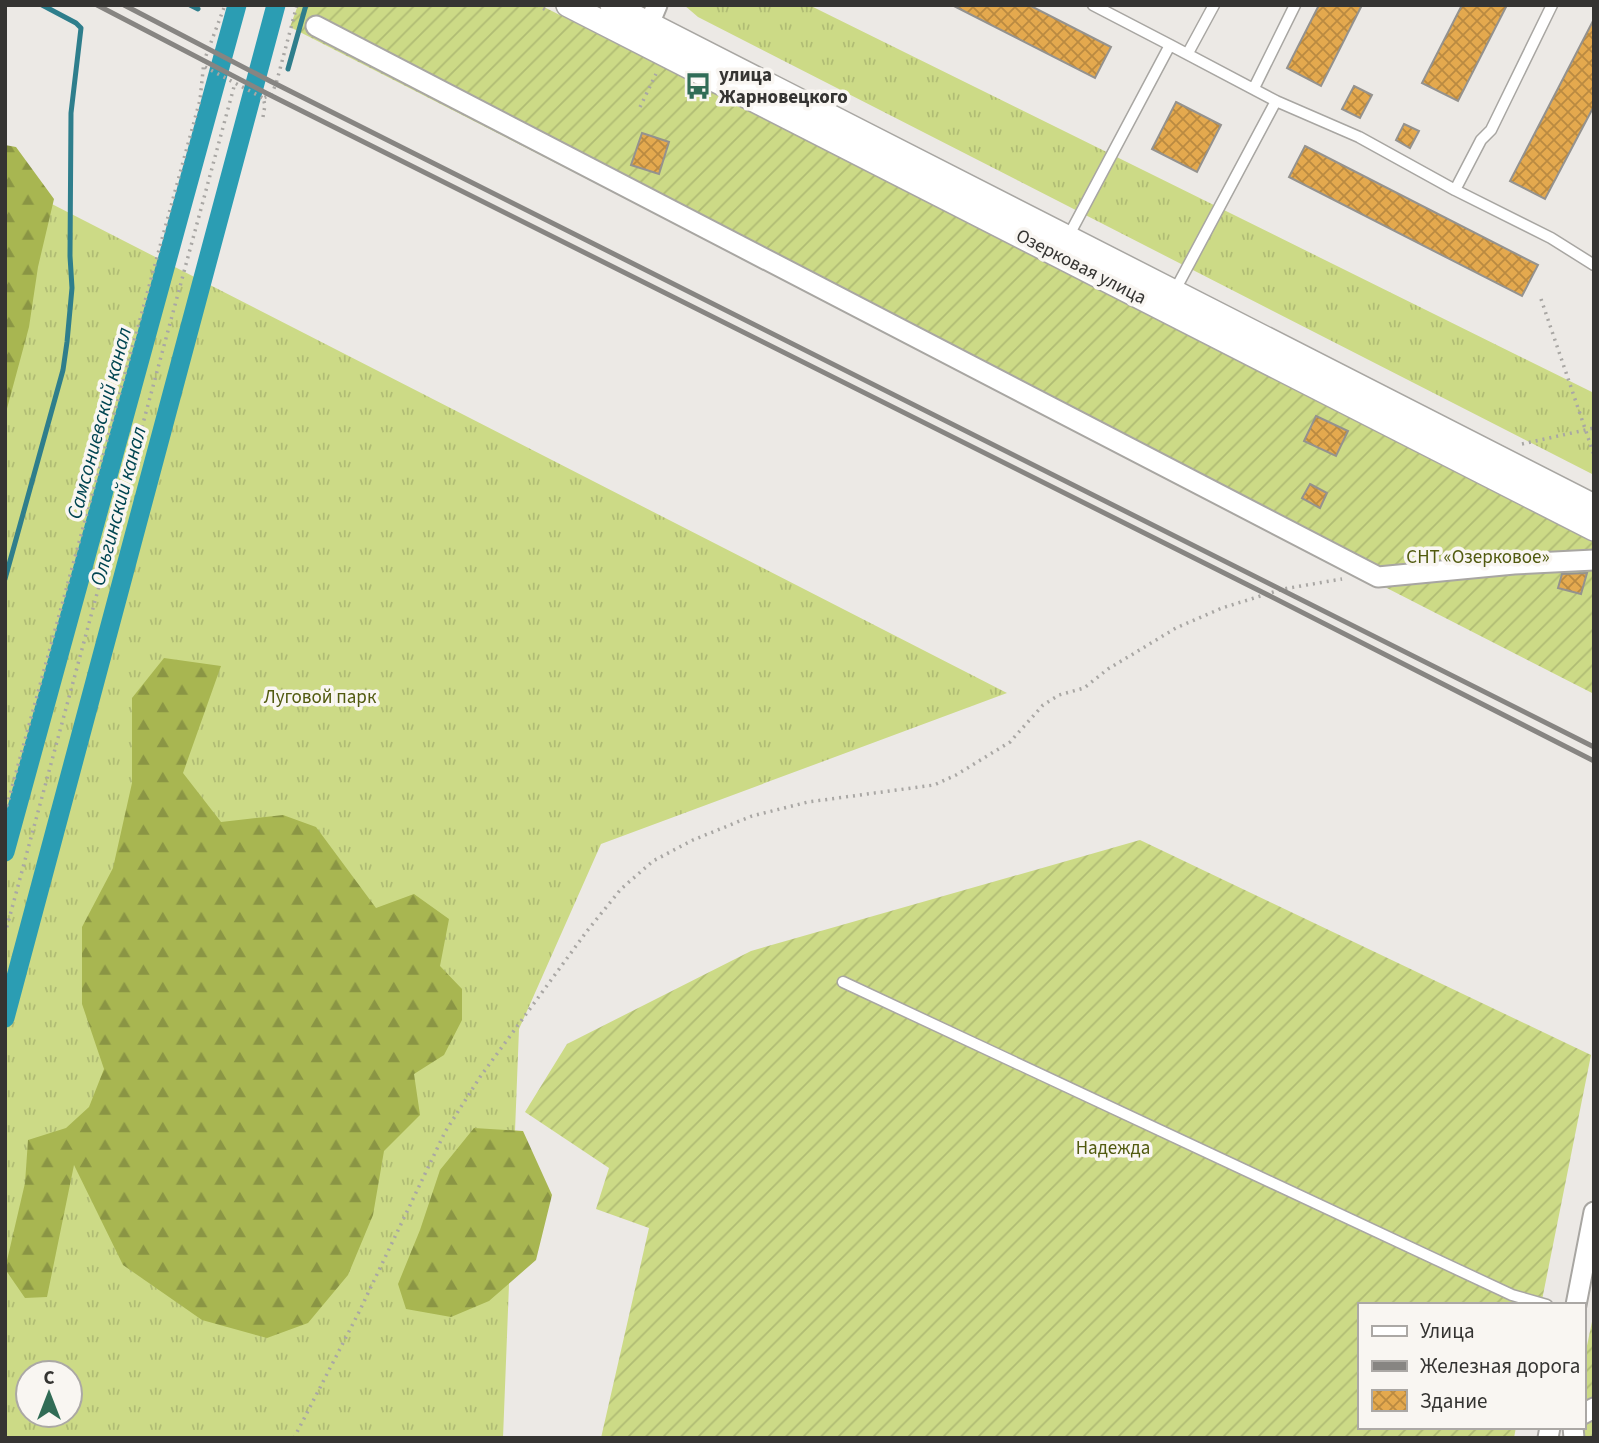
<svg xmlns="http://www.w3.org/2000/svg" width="1599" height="1443" font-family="'Source Sans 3',sans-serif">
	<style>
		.grass { fill: url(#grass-tufts); fill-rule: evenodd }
		.forest { fill: url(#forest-firs) }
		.garden { fill: url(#garden-furrows) }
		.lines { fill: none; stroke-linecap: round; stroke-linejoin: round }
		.stream { stroke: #2e7e8c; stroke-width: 5 }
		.canal { stroke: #2b9db3; stroke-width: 19 }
		.building { fill: url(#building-cross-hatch); stroke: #94928e; stroke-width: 2 }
		.service-casing { stroke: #a8a6a2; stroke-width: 13 }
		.minor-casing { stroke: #a8a6a2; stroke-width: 23 }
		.tertiary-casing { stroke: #a8a6a2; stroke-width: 26 }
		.path { stroke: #a9a7a4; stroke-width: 3.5; stroke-dasharray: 2 5; stroke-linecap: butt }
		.service { stroke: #fff; stroke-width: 10 }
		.minor { stroke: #fff; stroke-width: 19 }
		.tertiary { stroke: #fff; stroke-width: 23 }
		.rail { stroke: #878582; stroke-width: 5 }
		.labels { text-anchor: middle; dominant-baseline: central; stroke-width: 7; stroke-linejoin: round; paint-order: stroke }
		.poi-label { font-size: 19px; font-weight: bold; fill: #353432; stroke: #f9f6f2; text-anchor: start }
		.street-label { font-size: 19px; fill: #353432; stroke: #f9f6f2 }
		.park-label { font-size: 19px; fill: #515a0f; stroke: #f9f6f2 }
		.water-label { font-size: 21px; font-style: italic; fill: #004551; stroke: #f9f6f2 }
	</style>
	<defs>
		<pattern id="grass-tufts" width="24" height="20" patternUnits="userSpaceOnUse" patternTransform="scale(1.75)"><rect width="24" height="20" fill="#ccda86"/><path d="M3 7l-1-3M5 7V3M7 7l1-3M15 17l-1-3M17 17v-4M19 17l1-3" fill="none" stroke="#b0bc74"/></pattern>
		<pattern id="forest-firs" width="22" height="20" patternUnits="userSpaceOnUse" patternTransform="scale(1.75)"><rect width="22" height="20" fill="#a8b651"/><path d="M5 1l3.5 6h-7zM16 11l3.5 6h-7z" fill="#8a9544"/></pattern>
		<pattern id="garden-furrows" width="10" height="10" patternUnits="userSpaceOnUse" patternTransform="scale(1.75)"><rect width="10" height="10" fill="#ccda86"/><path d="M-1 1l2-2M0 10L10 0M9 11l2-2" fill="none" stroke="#b0bc74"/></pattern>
		<pattern id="building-cross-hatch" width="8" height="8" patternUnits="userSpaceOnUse" patternTransform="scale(1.75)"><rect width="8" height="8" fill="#e4a94e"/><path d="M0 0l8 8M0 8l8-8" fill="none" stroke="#ba8a41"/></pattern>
	</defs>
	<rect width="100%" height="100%" fill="#ece9e5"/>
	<!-- grass -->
	<path class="grass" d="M 684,5 L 809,5 L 1594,393 L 1594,475 L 698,17 Z
		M 5,180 L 1007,693 L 601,844 L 519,1029 L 503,1438 L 5,1438 ZM 28,1373 L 70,1373 L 70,1415 L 28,1415 Z"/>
	<!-- forest -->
	<path class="forest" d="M 5,145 L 16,147 L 54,199 L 38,267 L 29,327 L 5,416 Z
		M 164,658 L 221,666 L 183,773 L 221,822 L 283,815 L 316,827 L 376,908 L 414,894 L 449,919 L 440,966 L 462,989 L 462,1020 L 444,1055 L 414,1074 L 420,1115 L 384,1151 L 373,1215 L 348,1275 L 308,1323 L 267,1338 L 202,1320 L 123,1265 L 74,1165 L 47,1297 L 25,1298 L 5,1269 L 25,1183 L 28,1140 L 66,1128 L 89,1107 L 104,1069 L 82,1004 L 82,927 L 113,868 L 132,783 L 132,698 Z
		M 474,1128 L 523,1131 L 552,1195 L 536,1260 L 489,1301 L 451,1317 L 406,1309 L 398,1284 L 420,1230 L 440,1170 Z"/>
	<!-- garden -->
	<path class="garden" d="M 298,5 L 540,5 L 1594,538 L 1594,694 L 290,27 Z
		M 1140,840 L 1591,1055 L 1541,1305 L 1359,1305 L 1359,1427 L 1516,1427 L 1514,1438 L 601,1438 L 649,1228 L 596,1209 L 609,1168 L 525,1112 L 567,1044 L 751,951 Z
		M 1594,1312 L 1594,1438 L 1569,1438 L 1571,1427 L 1583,1427 L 1583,1365 Z"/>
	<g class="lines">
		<!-- stream -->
		<path class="stream" d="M 190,5 L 198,9
			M 288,69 L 306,5
			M 5,579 L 63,370 L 67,342 L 72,288 L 70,256 L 71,113 L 81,28 L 76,23 L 42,5"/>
		<!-- canal -->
		<path class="canal" d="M 5,852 L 237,5
			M 5,1018 L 276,5"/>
	</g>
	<!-- building -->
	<path class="building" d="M 952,5 L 1029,5 L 1111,47 L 1095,78 Z
		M 1319,5 L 1362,5 L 1321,86 L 1287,68 Z
		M 1462,5 L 1507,5 L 1458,101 L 1422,83 Z
		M 1594,19 L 1594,106 L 1545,199 L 1510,181 Z
		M 1354,86 L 1372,95 L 1360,118 L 1342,109 Z
		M 1176,102 L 1221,125 L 1197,172 L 1152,149 Z
		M 1404,124 L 1419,131 L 1410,148 L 1396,140 Z
		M 642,133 L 669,142 L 659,174 L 631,165 Z
		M 1305,146 L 1538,265 L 1522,296 L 1289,177 Z
		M 1316,416 L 1348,431 L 1336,456 L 1304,441 Z
		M 1310,484 L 1327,493 L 1320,508 L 1302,498 Z
		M 1587,573 L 1581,594 L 1558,588 L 1562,574 Z"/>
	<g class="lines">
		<defs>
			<path id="service" d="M 1093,5 L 1170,45
				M 1188,53 L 1214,5
				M 1254,88 L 1295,5
				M 1276,101 L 1359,137 L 1455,190 L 1481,140 L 1491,130 L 1552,5
				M 1455,190 L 1551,238 L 1594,265
				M 1068,237 L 1170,45 L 1276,101 L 1173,294
				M 843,982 L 1512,1295 L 1547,1305"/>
			<path id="minor" d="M 316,26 L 1378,577 L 1514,564 L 1594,560
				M 644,36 L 657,5
				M 1576,1305 L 1594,1212
				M 1583,1414 L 1594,1408
				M 1573,1427 L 1574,1438
				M 1548,1438 L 1550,1427"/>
			<path id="tertiary" d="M 568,5 L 1594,529
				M 612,5 L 1594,506"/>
		</defs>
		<!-- service casing -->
		<use href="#service" class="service-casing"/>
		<!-- minor casing -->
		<use href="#minor" class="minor-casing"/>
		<!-- tertiary casing -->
		<use href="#tertiary" class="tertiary-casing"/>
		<!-- path -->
		<path class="path" d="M 537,5 L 548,11
			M 205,67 L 263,98
			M 640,107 L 656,74
			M 263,117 L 265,105 L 263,98 L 271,95 L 276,84 L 297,5
			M 1541,299 L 1594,455
			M 1522,444 L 1594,428
			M 5,813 L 200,100 L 204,61 L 225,5
			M 5,934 L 235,83
			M 294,1438 L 359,1312 L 445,1132 L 480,1077 L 587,931 L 621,889 L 653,861 L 693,840 L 752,816 L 808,802 L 934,785 L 956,775 L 1010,742 L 1043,705 L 1059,695 L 1084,688 L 1108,669 L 1176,628 L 1222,608 L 1283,589 L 1342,579"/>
		<!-- service -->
		<use href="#service" class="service"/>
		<!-- minor -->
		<use href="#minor" class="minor"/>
		<!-- tertiary -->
		<use href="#tertiary" class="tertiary"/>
		<!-- rail -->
		<path class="rail" d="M 97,5 L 266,93 L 1268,595 L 1594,761
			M 124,5 L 270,81 L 1594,747"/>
	</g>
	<!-- icons -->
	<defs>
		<symbol id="bus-bare" viewBox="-9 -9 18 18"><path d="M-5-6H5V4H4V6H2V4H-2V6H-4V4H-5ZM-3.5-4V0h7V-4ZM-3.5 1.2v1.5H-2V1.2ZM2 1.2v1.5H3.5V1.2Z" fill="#316c56" stroke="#f9f6f2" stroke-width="2.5" paint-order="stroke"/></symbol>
	</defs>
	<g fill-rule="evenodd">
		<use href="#bus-bare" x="679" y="67" width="38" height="38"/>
	</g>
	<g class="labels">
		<!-- poi labels -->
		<g class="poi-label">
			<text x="719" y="75">улица<tspan x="719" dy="22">Жарновецкого</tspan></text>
		</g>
		<!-- street labels -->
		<g class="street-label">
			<text transform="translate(1081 267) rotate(27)">Озерковая улица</text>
		</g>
		<!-- park labels -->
		<g class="park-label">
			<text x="1478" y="557">СНТ «Озерковое»</text>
			<text x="320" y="697">Луговой парк</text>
			<text x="1113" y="1148">Надежда</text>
		</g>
		<!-- water labels -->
		<g class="water-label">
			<text transform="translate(99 423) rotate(-75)">Самсониевский канал</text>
			<text transform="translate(118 506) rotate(-75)">Ольгинский канал</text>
		</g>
	</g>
	<!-- border -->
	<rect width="1599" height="1443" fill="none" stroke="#353432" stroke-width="14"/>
	<!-- legend -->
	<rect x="1358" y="1303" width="228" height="126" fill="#f9f6f2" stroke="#aba8a5" stroke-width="2"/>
	<rect x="1372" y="1326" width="35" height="10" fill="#ffffff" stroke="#aba8a5" stroke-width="2"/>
	<text x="1420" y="1338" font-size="21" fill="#353432">Улица</text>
	<rect x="1372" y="1361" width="35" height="10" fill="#878582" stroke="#aba8a5" stroke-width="2"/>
	<text x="1420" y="1373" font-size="21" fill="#353432">Железная дорога</text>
	<rect x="1372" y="1390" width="35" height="21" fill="url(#building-cross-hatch)" stroke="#aba8a5" stroke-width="2"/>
	<text x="1420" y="1408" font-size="21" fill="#353432">Здание</text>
	<!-- north arrow -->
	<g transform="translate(49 1394)"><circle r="33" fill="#f9f6f2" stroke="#aba8a5" stroke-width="2"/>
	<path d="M0-5L12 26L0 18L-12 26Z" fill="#316c56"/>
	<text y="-10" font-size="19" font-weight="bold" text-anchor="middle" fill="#353432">С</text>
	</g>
</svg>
